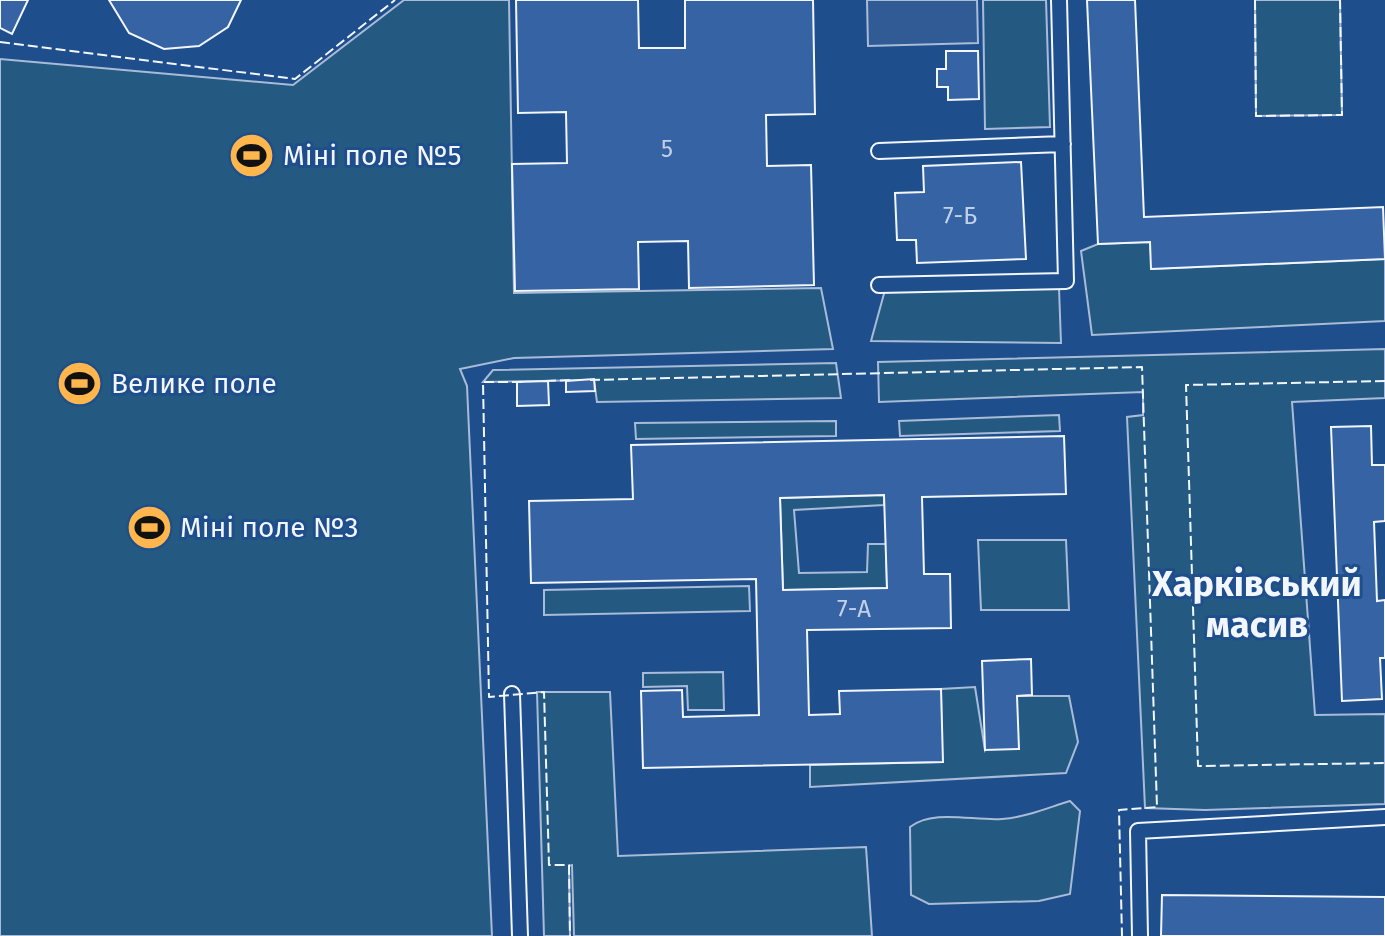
<svg xmlns="http://www.w3.org/2000/svg" width="1385" height="936" font-family="'Fira Sans',sans-serif">
	<style>
		.green { fill: #245a82; stroke: #a8bbd7; stroke-width: 2 }
		.parking { fill: #305b95; stroke: #a8bbd7; stroke-width: 2 }
		.building { fill: #3563a3; stroke: #f2f6ff; stroke-width: 2; fill-rule: evenodd }
		.lines { fill: none; stroke-linecap: round; stroke-linejoin: round }
		.lane-casing { stroke: #f2f6ff; stroke-width: 18 }
		.lane { stroke: #1f4e8c; stroke-width: 14 }
		.fence { stroke: #f2f6ff; stroke-width: 2; stroke-dasharray: 10 4; stroke-linecap: butt }
		.labels { text-anchor: middle; dominant-baseline: central; stroke-width: 6; stroke-linejoin: round; paint-order: stroke }
		.number-label { font-size: 24px; fill: #c3d1e8 }
		.poi-label { font-size: 28px; fill: #f2f6ff; stroke: #1f4e8c; text-anchor: start }
		.district-label { font-size: 36px; font-weight: bold; fill: #f2f6ff; stroke: #1f4e8c }
	</style>
	<rect width="100%" height="100%" fill="#1f4e8c"/>
	<!-- green -->
	<path class="green" d="M 404,0 L 509,0 L 514,293 L 821,288 L 833,349 L 514,358 L 460,369 L 467,386 L 492,936 L 0,936 L 0,59 L 293,85 Z
		M 983,0 L 1046,0 L 1050,127 L 985,129 Z
		M 1255,0 L 1340,0 L 1342,115 L 1256,116 Z
		M 1150,242 L 1152,269 L 1385,259 L 1385,321 L 1092,335 L 1081,251 L 1098,244 Z
		M 1059,288 L 1061,343 L 871,341 L 885,290 Z
		M 1385,349 L 1385,398 L 1292,402 L 1315,715 L 1385,714 L 1385,804 L 1205,810 L 1145,808 L 1127,417 L 1143,415 L 1143,392 L 879,402 L 878,362 Z
		M 836,363 L 841,398 L 597,402 L 594,380 L 483,382 L 493,370 Z
		M 1059,415 L 1060,431 L 900,436 L 899,421 Z
		M 836,421 L 836,436 L 636,439 L 635,423 Z
		M 884,495 L 884,505 L 794,510 L 799,573 L 867,572 L 868,544 L 886,544 L 887,588 L 783,590 L 780,498 Z
		M 978,540 L 1066,540 L 1069,610 L 981,610 Z
		M 749,586 L 750,611 L 544,615 L 544,590 Z
		M 723,672 L 724,710 L 688,710 L 687,686 L 643,687 L 643,673 Z
		M 975,687 L 985,750 L 1017,696 L 1069,696 L 1078,742 L 1066,773 L 810,787 L 810,765 L 942,762 L 941,689 Z
		M 537,692 L 610,692 L 618,856 L 866,847 L 872,936 L 574,936 L 572,865 L 569,866 L 570,936 L 544,936 Z
		M 1070,801 L 1080,811 L 1070,894 L 1039,901 L 929,904 L 911,895 L 910,827 C 933,809 973,821 1002,819 C 1027,817 1047,808 1070,801 Z"/>
	<!-- parking -->
	<path class="parking" d="M 867,0 L 977,0 L 978,43 L 868,46 Z"/>
	<!-- building -->
	<path class="building" d="M 0,0 L 28,0 L 12,34 L 0,28 Z
		M 109,0 L 241,0 L 228,27 L 199,46 L 164,49 L 129,33 Z
		M 516,0 L 638,0 L 639,48 L 685,48 L 685,0 L 813,0 L 815,114 L 766,115 L 767,166 L 811,165 L 814,285 L 689,288 L 688,241 L 638,242 L 639,289 L 515,291 L 512,164 L 567,163 L 566,112 L 518,113 Z
		M 1087,0 L 1135,0 L 1144,217 L 1383,207 L 1385,259 L 1151,269 L 1150,242 L 1098,244 Z
		M 946,51 L 978,51 L 979,99 L 948,100 L 948,87 L 937,87 L 937,69 L 946,69 Z
		M 1021,162 L 1026,259 L 917,263 L 916,240 L 897,240 L 895,193 L 924,192 L 923,166 Z
		M 594,379 L 595,391 L 566,392 L 566,381 Z
		M 548,381 L 549,405 L 517,406 L 517,382 Z
		M 1371,426 L 1372,465 L 1385,465 L 1385,521 L 1374,522 L 1377,601 L 1385,600 L 1385,658 L 1380,658 L 1382,699 L 1342,701 L 1331,427 Z
		M 1064,436 L 1066,494 L 922,497 L 924,574 L 950,574 L 951,628 L 807,630 L 809,715 L 840,714 L 839,691 L 941,689 L 943,762 L 643,768 L 641,691 L 682,690 L 683,717 L 759,715 L 756,579 L 531,583 L 529,501 L 633,499 L 631,445 ZM 884,495 L 887,588 L 783,590 L 780,498 Z
		M 1031,659 L 1032,695 L 1017,696 L 1019,749 L 985,750 L 982,661 Z
		M 1162,895 L 1385,897 L 1385,936 L 1161,936 Z"/>
	<g class="lines">
		<defs>
			<path id="lane" d="M 879,151 L 1063,144
				M 879,285 L 1066,281 L 1059,0
				M 512,694 L 520,936
				M 1140,936 L 1138,831 L 1385,817"/>
		</defs>
		<!-- lane casing -->
		<use href="#lane" class="lane-casing"/>
		<!-- lane -->
		<use href="#lane" class="lane"/>
		<!-- fence -->
		<path class="fence" d="M 1255,0 L 1256,116 L 1342,115 L 1340,0
			M 0,42 L 295,79 L 395,0
			M 590,380 L 1142,367 L 1157,807 L 1119,810 L 1122,936
			M 546,381 L 570,380
			M 1385,381 L 1186,385 L 1198,766 L 1385,763
			M 522,382 L 483,382 L 489,697 L 544,692 L 549,865 L 569,865 L 570,936"/>
	</g>
	<!-- icons -->
	<defs>
		<symbol id="stadium-disc" viewBox="-11 -11 22 22"><circle r="9.5" fill="#ffb74d" stroke="#1f4e8c"/><path d="M0-5a6.5 5 0 1 0 0 10a6.5 5 0 1 0 0-10ZM-3.5-1.8h7v3.6h-7Z" fill="#111"/></symbol>
	</defs>
	<g fill-rule="evenodd">
		<use href="#stadium-disc" x="226" y="130" width="51" height="51"/>
		<use href="#stadium-disc" x="54" y="358" width="51" height="51"/>
		<use href="#stadium-disc" x="124" y="502" width="51" height="51"/>
	</g>
	<g class="labels">
		<!-- number labels -->
		<g class="number-label">
			<text x="667" y="149">5</text>
			<text x="960" y="216">7-Б</text>
			<text x="854" y="609">7-А</text>
		</g>
		<!-- poi labels -->
		<g class="poi-label">
			<text x="283" y="155">Міні поле №5</text>
			<text x="111" y="383">Велике поле</text>
			<text x="180" y="527">Міні поле №3</text>
		</g>
		<!-- district labels -->
		<g class="district-label">
			<text x="1257" y="584">Харківський<tspan x="1257" dy="41">масив</tspan></text>
		</g>
	</g>
</svg>
